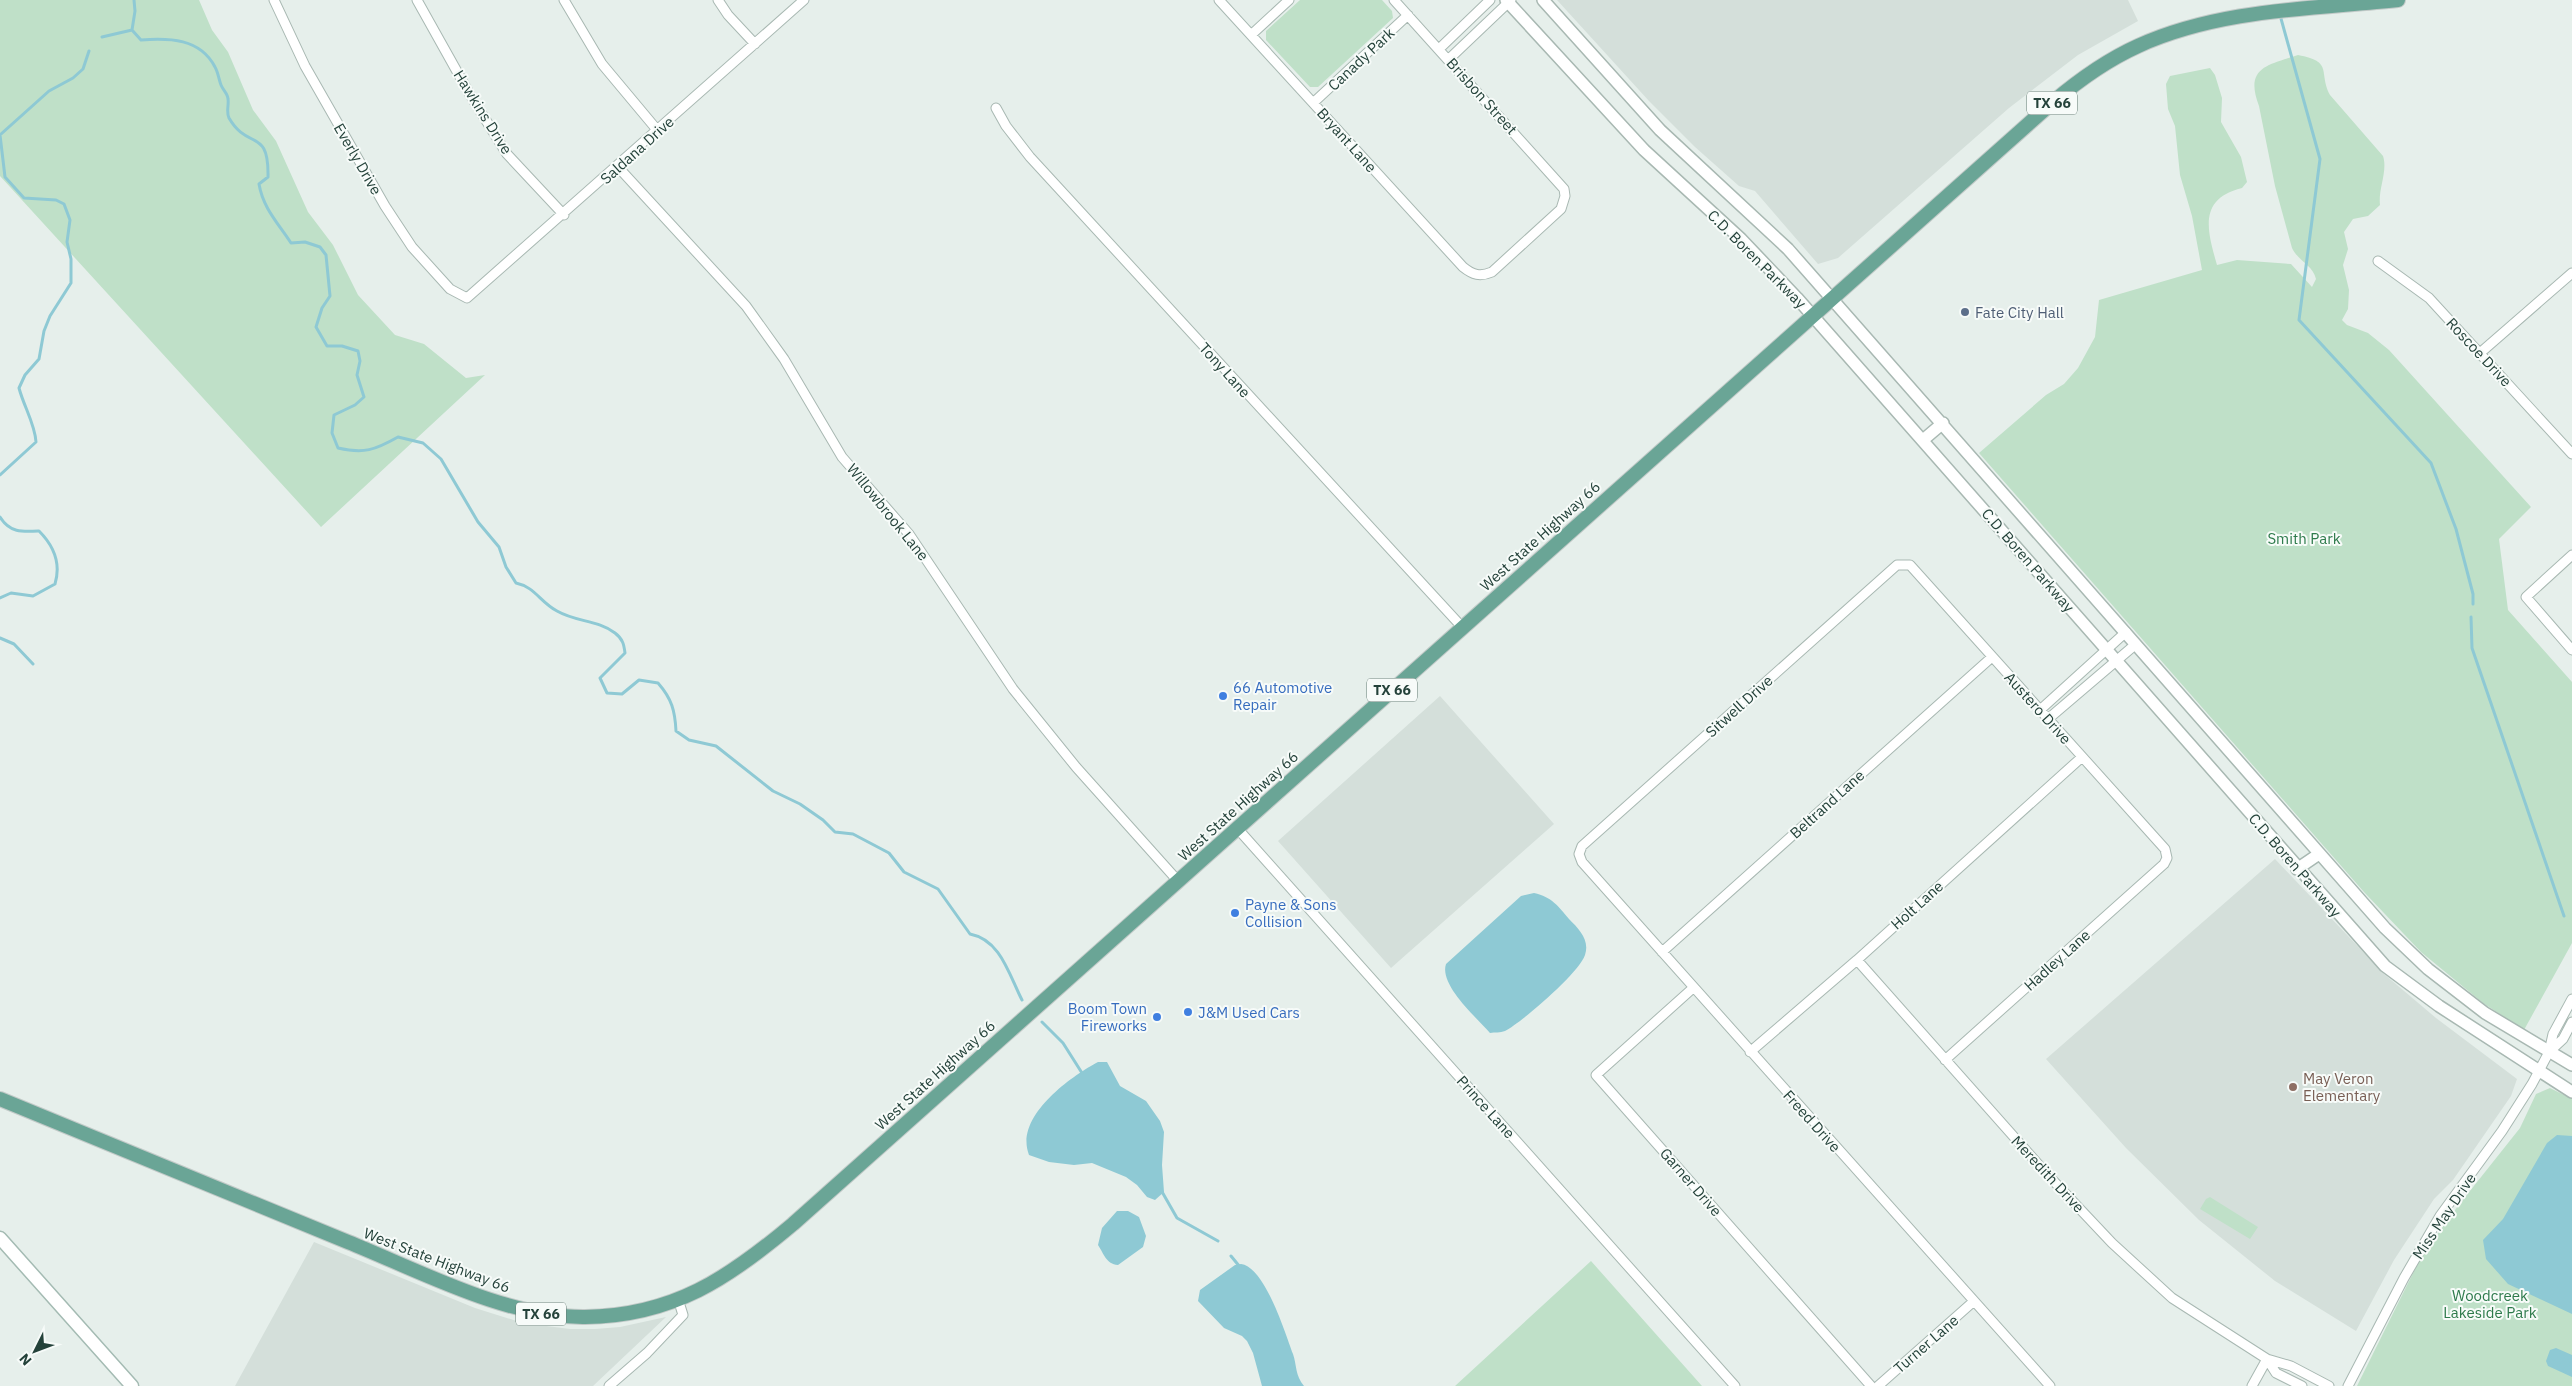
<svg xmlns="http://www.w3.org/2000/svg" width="2572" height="1386" font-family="'IBM Plex Sans',sans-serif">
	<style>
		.built { fill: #d4dfda }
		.green { fill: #bfe0c8 }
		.water { fill: #8ec9d4 }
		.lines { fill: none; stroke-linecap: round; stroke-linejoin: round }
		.stream { stroke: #8ec9d4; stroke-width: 3 }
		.minor-casing { stroke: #a8b8b2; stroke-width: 11 }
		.tertiary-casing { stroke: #a8b8b2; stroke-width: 14 }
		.secondary-casing { stroke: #a4bbb3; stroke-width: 15 }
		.primary-casing { stroke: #c2cac8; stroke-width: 16 }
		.minor { stroke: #fff; stroke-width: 9 }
		.tertiary { stroke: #fff; stroke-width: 11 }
		.secondary { stroke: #fff; stroke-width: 12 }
		.primary { stroke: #6aa596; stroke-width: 14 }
		.service-dot { fill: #5c6f8a; stroke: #f7fbf9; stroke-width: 2 }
		.shop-dot { fill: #3f7fe0; stroke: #f7fbf9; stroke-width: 2 }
		.education-dot { fill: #8d6e63; stroke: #f7fbf9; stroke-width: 2 }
		.labels { text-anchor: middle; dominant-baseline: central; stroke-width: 4; stroke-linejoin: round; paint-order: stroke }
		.shield { fill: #f7fbf9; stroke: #637a73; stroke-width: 1 }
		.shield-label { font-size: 14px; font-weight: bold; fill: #24423a }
		.street-label { font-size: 15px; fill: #24423a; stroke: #f7fbf9 }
		.service-label { font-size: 15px; fill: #4e5e75; stroke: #f7fbf9; text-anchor: start }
		.park-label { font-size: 15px; fill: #2d7a4b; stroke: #f7fbf9 }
		.shop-label { font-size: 15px; fill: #366cbe; stroke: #f7fbf9; text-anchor: start }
		.education-label { font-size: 15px; fill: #785e54; stroke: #f7fbf9; text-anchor: start }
	</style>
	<rect width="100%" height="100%" fill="#e6efeb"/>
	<!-- built -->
	<path class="built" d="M 1557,0 L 2128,0 L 2138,21 L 2078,55 L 2009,108 L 1838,258 L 1818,264 L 1755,191 L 1739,186 L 1695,147 L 1649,101 Z
		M 1440,696 L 1554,824 L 1391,968 L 1278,841 Z
		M 2275,859 L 2384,974 L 2436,1018 L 2517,1079 L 2511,1096 L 2453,1180 L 2434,1199 L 2394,1260 L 2356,1331 L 2275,1281 L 2199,1220 L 2126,1148 L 2046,1059 Z
		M 314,1242 L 475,1308 L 523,1323 L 570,1329 L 595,1329 L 620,1327 L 666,1317 L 593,1386 L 235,1386 Z"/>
	<!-- green -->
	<path class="green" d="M 0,0 L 199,0 L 212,30 L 228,52 L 253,110 L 276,141 L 308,212 L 333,245 L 358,295 L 395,335 L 424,344 L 466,378 L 485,375 L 321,527 L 0,176 Z
		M 1300,0 L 1382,0 L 1392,11 L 1393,18 L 1318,87 L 1310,87 L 1266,40 L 1266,31 Z
		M 2298,55 C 2334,62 2318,71 2330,95 L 2383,156 C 2388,171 2378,189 2380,205 L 2368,216 L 2353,219 L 2344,232 L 2348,249 L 2343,265 L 2349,290 L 2348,309 L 2342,320 L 2347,325 L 2368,333 L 2389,350 L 2531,507 L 2499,539 L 2508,610 L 2572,682 L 2572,943 L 2524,1030 L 2483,1003 L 2421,952 L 2364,892 L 1979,453 L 2046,395 L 2064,384 L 2078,368 L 2095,337 L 2099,300 L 2202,270 L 2192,216 L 2180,175 L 2175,126 L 2168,109 L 2166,84 L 2170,76 L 2210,68 L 2215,75 L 2222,98 L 2221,122 L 2241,157 L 2247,182 L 2242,188 C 2198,199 2207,230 2217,265 L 2237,260 L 2291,264 L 2312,287 L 2316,279 C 2313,265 2298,261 2292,248 L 2275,186 L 2259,106 C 2244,67 2268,65 2298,55 Z
		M 2550,1088 L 2572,1099 L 2572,1386 L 2357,1386 L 2422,1255 L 2458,1206 L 2520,1128 L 2536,1094 Z
		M 2210,1197 L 2258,1227 L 2250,1239 L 2200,1209 L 2206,1199 Z
		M 1591,1261 L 1702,1386 L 1455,1386 Z"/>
	<!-- water -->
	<path class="water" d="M 1534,893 C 1552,897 1558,906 1569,919 C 1579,929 1590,940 1585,955 C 1579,973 1522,1022 1505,1031 C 1500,1033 1495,1032 1490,1033 C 1476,1017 1439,985 1446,964 L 1521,896 Z
		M 1098,1062 L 1107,1062 L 1120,1086 L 1146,1101 L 1160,1121 L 1164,1132 L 1162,1165 L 1164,1192 L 1155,1200 L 1147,1197 L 1137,1185 L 1126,1177 L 1092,1163 L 1074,1165 L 1049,1162 L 1029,1155 C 1014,1117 1070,1077 1098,1062 Z
		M 2557,1135 L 2572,1136 L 2572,1314 L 2508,1284 L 2486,1259 L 2483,1240 L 2503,1219 L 2547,1143 Z
		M 1117,1211 L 1128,1211 L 1139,1217 L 1146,1236 L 1143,1247 L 1118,1265 C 1106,1264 1104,1254 1098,1245 L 1102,1228 Z
		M 1241,1264 C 1265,1267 1285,1333 1293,1354 C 1297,1366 1295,1375 1304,1386 L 1262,1386 L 1253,1353 L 1247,1341 L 1242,1336 L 1224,1328 L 1198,1301 L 1200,1290 L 1235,1265 Z
		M 2556,1348 L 2572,1355 L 2572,1377 L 2548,1366 L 2546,1361 L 2550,1350 Z"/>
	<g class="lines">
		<!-- stream -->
		<path class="stream" d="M 134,0 L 135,11 L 132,30 L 141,40 C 169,38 200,38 215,67 C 218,72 219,80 221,85 C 223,90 228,94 228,99 C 229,105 226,112 229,118 C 248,151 269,127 268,177 L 259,184 C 263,208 278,223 291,243 L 305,242 L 320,247 L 326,255 L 330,296 L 322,308 L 316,327 L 327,346 L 342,346 L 358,351 L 360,361 L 357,375 L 364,397 L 355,405 L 334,415 L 332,433 L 338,448 C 364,454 375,450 398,437 L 423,443 L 441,459 L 478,522 L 499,547 L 506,567 L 516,583 C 535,587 540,602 557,611 C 576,622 598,620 615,633 C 623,639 624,645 625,653 L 600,678 L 607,693 L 622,694 L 639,680 L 658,683 C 672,699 675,711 676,731 L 689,740 L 716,746 L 773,791 L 800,804 L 823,820 L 835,832 L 853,834 L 889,853 L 904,872 L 938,889 L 970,934 C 1001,940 1009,975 1022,1000
			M 2280,15 L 2320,159 L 2299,320 L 2431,463 L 2456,529 L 2473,594 L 2473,604
			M 102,37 L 132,30
			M 0,475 L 36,442 C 35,424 24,407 19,388 L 25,375 L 39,359 L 44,331 L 50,316 L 71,283 L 71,259 L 67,242 L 70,220 L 64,204 L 56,200 L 24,198 L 5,177 L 0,135 L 49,91 L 73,78 L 83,69 L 89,51
			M 0,517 C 10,533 22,532 39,531 C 54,546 61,564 55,584 L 33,596 L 11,593 L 0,598
			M 2471,617 L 2472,648 L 2564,916
			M 0,638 L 14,644 L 33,664
			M 1042,1022 L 1063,1043 L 1082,1073
			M 1161,1190 L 1177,1218 L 1218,1241
			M 1231,1256 L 1240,1267"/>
		<defs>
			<path id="minor" d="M 274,0 L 305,66 L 385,206 L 412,247 L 450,289 L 467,298 L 804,0
				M 417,0 L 469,93 L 507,154 L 564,215
				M 564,0 L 602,64 L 658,131
				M 718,0 L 728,15 L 755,44
				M 1219,0 L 1463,267 C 1473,275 1480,277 1492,272 L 1561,209 L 1565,196 L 1564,189 L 1394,0
				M 1251,35 L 1289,0
				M 1439,49 L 1490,0
				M 1449,59 L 1511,0
				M 1313,103 L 1408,15
				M 996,108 L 1006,126 L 1030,157 L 1462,627
				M 618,167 L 746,306 L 784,359 L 842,457 L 909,534 L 1013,689 L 1076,767 L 1178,881
				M 2378,261 L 2429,298 L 2572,454
				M 2480,353 L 2572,273
				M 2572,555 L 2526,597 L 2572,650
				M 2040,710 L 2126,632
				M 2048,719 L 2136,644
				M 1237,828 L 1735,1386
				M 1662,952 L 1992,657
				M 1857,960 L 2046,1173 L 2112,1243 L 2172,1298 L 2267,1359 L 2291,1366 L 2329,1386
				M 1693,988 L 1596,1075 L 1871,1386
				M 1750,1052 L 1857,960 L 2082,757
				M 2549,1052 L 2563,1039 L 2572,1022
				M 1945,1060 L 2164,864 L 2167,858 L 2165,849 L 1910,565 L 1897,565 L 1582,846 L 1579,854 L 1582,862 L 2050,1386
				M 2267,1359 L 2276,1373 L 2302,1386
				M 609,1386 L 647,1353 L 683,1315 L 678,1299
				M 1878,1386 L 1974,1301
				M 2252,1386 L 2267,1359
				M 2348,1386 L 2404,1278 L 2440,1216 L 2502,1131 L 2532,1084 L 2549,1052 L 2553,1034 L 2572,999"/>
			<path id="tertiary" d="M 1506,0 L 1644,150 L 1741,239 L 1797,298 L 2385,966 L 2439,1006 L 2572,1092
				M 1543,0 L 1660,130 L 1788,249 L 2385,928 L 2428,969 L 2485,1013 L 2572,1065
				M 1923,440 L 1943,423
				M 2297,869 L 2319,854"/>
			<path id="secondary" d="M 0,1238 L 132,1386"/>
			<path id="primary" d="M 0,1099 C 116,1147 232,1195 348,1242 C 420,1271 507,1318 585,1317 C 673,1316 729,1278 793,1224 L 2053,102 C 2079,80 2107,60 2138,46 C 2219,9 2312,9 2398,0"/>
		</defs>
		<!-- minor casing -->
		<use href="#minor" class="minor-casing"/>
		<!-- tertiary casing -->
		<use href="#tertiary" class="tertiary-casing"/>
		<!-- secondary casing -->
		<use href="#secondary" class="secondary-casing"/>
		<!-- primary casing -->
		<use href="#primary" class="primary-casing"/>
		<!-- minor -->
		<use href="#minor" class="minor"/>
		<!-- tertiary -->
		<use href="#tertiary" class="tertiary"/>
		<!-- secondary -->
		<use href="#secondary" class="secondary"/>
		<!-- primary -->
		<use href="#primary" class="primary"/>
	</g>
	<!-- markers -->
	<circle class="service-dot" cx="1965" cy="312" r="5"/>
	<g class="shop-dot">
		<circle cx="1223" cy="696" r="5"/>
		<circle cx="1235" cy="913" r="5"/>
		<circle cx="1188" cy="1012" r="5"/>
		<circle cx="1157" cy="1017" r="5"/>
	</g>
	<circle class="education-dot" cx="2293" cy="1087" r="5"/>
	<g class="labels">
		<!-- shield labels -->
		<g class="shield">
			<rect x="2027" y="91.5" width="50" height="23" rx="4"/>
			<rect x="1367" y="678.5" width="50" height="23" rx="4"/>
			<rect x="516" y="1302.5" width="50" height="23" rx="4"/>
		</g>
		<g class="shield-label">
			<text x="2052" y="103">TX 66</text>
			<text x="1392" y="690">TX 66</text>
			<text x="541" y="1314">TX 66</text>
		</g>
		<!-- street labels -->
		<g class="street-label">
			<text transform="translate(1361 59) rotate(-43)">Canady Park</text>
			<text transform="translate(1482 96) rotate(48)">Brisbon Street</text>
			<text transform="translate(483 112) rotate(58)">Hawkins Drive</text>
			<text transform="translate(1347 140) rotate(48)">Bryant Lane</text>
			<text transform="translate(637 150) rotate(-42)">Saldana Drive</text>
			<text transform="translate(358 159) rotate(60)">Everly Drive</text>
			<text transform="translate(1757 259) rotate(45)">C.D. Boren Parkway</text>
			<text transform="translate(2479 352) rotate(47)">Roscoe Drive</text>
			<text transform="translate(1225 370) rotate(48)">Tony Lane</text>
			<text transform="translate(888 512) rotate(51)">Willowbrook Lane</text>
			<text transform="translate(1540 536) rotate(-42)">West State Highway 66</text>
			<text transform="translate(2028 560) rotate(49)">C.D. Boren Parkway</text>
			<text transform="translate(1739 706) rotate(-42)">Sitwell Drive</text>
			<text transform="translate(2038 708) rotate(48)">Austero Drive</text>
			<text transform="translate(1827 804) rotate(-42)">Beltrand Lane</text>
			<text transform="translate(1238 806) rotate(-42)">West State Highway 66</text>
			<text transform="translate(2295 865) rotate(49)">C.D. Boren Parkway</text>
			<text transform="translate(1917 905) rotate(-42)">Holt Lane</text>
			<text transform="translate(2057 960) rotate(-42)">Hadley Lane</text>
			<text transform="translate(935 1075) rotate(-42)">West State Highway 66</text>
			<text transform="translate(1486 1107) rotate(48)">Prince Lane</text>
			<text transform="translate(1812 1121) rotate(48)">Freed Drive</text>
			<text transform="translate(2048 1174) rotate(47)">Meredith Drive</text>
			<text transform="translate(1691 1182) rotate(49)">Garner Drive</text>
			<text transform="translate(2444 1216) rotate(-56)">Miss May Drive</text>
			<text transform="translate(437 1260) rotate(21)">West State Highway 66</text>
			<text transform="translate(1926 1344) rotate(-41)">Turner Lane</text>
		</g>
		<!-- service labels -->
		<g class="service-label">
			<text x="1975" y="312">Fate City Hall</text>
		</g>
		<!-- park labels -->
		<g class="park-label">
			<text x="2304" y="538">Smith Park</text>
			<text x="2490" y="1295">Woodcreek<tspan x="2490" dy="17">Lakeside Park</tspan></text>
		</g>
		<!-- shop labels -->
		<g class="shop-label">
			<text x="1233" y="687">66 Automotive<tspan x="1233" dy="17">Repair</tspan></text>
			<text x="1245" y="904">Payne &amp; Sons<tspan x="1245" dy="17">Collision</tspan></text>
			<text x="1147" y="1008" text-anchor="end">Boom Town<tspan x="1147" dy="17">Fireworks</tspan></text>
			<text x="1198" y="1012">J&amp;M Used Cars</text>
		</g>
		<!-- education labels -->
		<g class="education-label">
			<text x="2303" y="1078">May Veron<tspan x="2303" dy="17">Elementary</tspan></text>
		</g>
	</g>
	<!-- north arrow -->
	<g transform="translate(35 1351) rotate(228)" stroke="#f7fbf9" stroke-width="4" paint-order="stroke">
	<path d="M0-4L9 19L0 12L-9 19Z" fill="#24423a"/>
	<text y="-8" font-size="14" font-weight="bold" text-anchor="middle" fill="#24423a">N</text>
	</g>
</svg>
